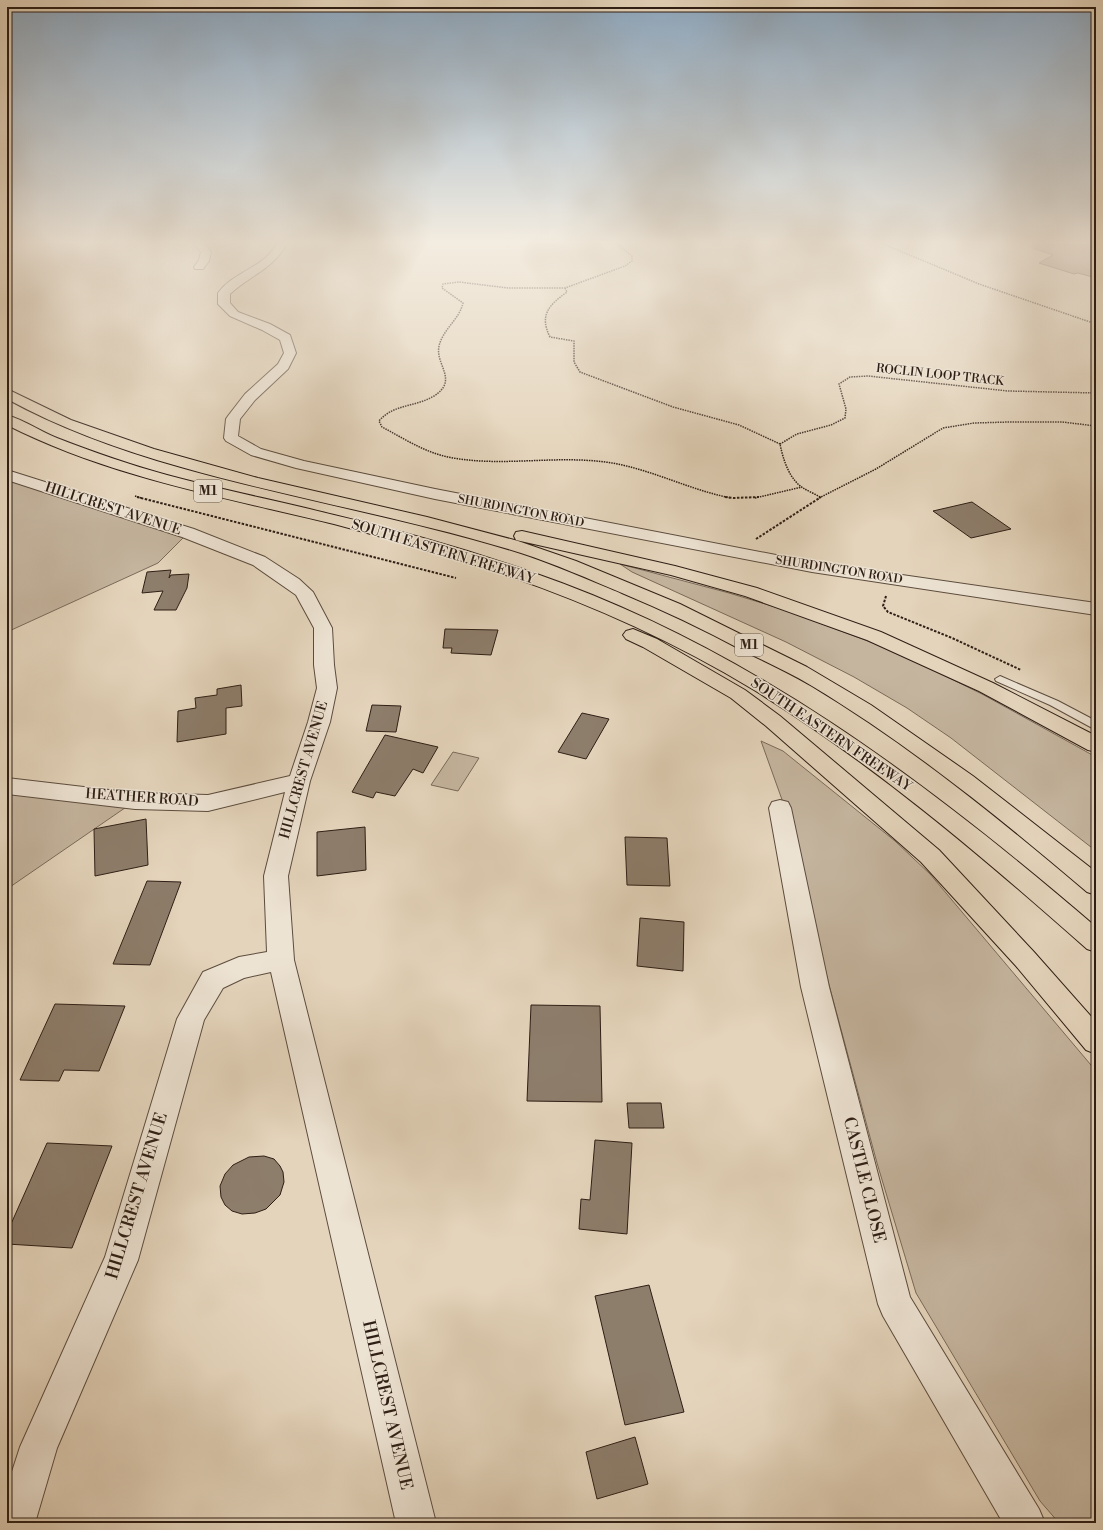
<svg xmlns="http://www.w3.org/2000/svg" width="1103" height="1530" font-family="'Libre Bodoni',serif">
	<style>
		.green { fill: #c5b59f; stroke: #7a6a5a }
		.building { fill: #8d7d6b; stroke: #2e1e15 }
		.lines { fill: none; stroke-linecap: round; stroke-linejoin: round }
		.lane-casing { stroke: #5c4c3e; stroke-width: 2 }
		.street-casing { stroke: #5c4c3e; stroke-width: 2 }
		.highway-casing { stroke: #2e1e15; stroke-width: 2 }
		.path-far1 { stroke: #2e1e15; stroke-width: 1.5; stroke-dasharray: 1.5 1; stroke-linecap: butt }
		.path { stroke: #2e1e15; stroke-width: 2; stroke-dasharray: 2.5 1.5; stroke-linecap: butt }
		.lane { fill: #ede3d3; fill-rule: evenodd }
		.street { fill: #ede3d3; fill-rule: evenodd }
		.highway { fill: #e4d4bb; fill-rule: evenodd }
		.labels { text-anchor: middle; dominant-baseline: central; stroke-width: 3; stroke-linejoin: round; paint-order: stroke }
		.far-street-label { font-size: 12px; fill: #2e1e15; stroke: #ede3d3 }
		.shield { fill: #ede3d3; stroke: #67594e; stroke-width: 1 }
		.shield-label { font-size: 13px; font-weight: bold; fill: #2e1e15 }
		.street-label { font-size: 14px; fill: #2e1e15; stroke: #ede3d3 }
		.near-street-label { font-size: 17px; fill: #2e1e15; stroke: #ede3d3 }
	</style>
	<rect width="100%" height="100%" fill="#e4d4bb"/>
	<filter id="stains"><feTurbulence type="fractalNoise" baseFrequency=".005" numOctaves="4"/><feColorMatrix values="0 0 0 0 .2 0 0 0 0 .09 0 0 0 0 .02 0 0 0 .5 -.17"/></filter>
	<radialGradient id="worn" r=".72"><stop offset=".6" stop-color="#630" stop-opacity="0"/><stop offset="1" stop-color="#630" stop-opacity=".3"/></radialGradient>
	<!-- green -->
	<path class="green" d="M 7,475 L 188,533 L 158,563 L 7,632 Z
		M 620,564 L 729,593 L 785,610 L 892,650 L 982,694 L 1096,757 L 1096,851 L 951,738 L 907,708 L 854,677 L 786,642 L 632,572 Z
		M 761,741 L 783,751 L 895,841 L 930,874 L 1096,1071 L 1096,1523 L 1059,1523 L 1040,1501 L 916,1293 L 877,1163 L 828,981 L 785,808 Z
		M 453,752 L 479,758 L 458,791 L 431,785 Z
		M 7,786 L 135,801 L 7,889 Z"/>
	<!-- building -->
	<path class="building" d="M 1034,244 L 1096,245 L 1096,278 L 1078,273 L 1074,274 L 1039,263 L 1053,255 L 1033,248 Z
		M 972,502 L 1011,529 L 971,538 L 933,511 Z
		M 171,570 L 169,578 L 171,575 L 189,574 L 187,588 L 176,610 L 154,610 L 163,591 L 142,593 L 147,572 Z
		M 445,629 L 498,630 L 491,655 L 451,653 L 452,648 L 443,648 Z
		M 241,685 L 242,706 L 226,708 L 226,734 L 177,742 L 178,711 L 196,708 L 195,698 L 217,695 L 217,689 Z
		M 372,705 L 401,706 L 396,732 L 366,731 Z
		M 582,713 L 609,719 L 586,759 L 558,752 Z
		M 385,735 L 438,747 L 423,773 L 413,769 L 395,796 L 376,792 L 373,798 L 352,792 Z
		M 146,819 L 148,865 L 95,876 L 94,829 Z
		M 365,827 L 366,870 L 317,876 L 317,832 Z
		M 625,837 L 667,838 L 670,886 L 627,885 Z
		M 147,881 L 181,882 L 150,965 L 113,964 Z
		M 640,918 L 684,922 L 683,971 L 637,966 Z
		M 55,1004 L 125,1006 L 99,1071 L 64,1070 L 59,1081 L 20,1080 Z
		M 531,1005 L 600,1006 L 602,1102 L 527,1101 Z
		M 627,1103 L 661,1103 L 664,1128 L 629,1128 Z
		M 595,1140 L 632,1143 L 627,1234 L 579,1229 L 581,1199 L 590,1200 Z
		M 47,1143 L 112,1146 L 72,1248 L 7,1244 L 7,1233 Z
		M 264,1156 L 274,1159 L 280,1166 L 283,1172 L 284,1182 L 280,1195 L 266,1209 L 255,1213 L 242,1214 L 232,1211 L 225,1205 L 221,1197 L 220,1186 L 225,1174 L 233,1165 L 249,1157 Z
		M 649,1285 L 684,1412 L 625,1425 L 595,1296 Z
		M 635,1437 L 648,1484 L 597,1499 L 586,1452 Z"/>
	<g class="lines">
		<defs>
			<path id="lane" d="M 1000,676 L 1058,701 L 1096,721 L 1096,730 L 1050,705 L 996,681 L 995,679 Z"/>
			<path id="street" d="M 194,243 L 204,243 L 211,252 L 209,261 L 203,269 L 195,269 L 194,267 L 199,260 L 201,252 Z
				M 277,243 L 287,243 C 275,268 249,276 230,294 L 230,303 L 238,312 L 270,324 L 290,335 L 296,353 L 288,369 L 255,400 L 240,419 L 238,436 L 261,449 L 304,461 L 435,489 L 812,562 L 1096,603 L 1096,615 L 812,572 L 435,499 L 296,468 L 251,455 L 226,441 L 224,438 L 226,419 L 228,416 L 245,394 L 278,364 L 284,353 L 280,340 L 262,330 L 230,316 L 218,304 L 218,293 C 234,271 265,268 277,243 Z
				M 7,470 L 194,529 L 265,557 L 299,579 L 313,592 L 332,628 L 334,665 L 337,688 L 330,722 L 310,781 L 288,876 L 294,960 L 436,1523 L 396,1523 L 271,972 L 244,978 L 223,988 L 204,1020 L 138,1260 L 57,1448 L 35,1523 L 7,1523 L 7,1487 L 20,1447 L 105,1257 L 177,1019 L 203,972 L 239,957 L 267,952 L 264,876 L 285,792 L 208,811 L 135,809 L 7,794 L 7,778 L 135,793 L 208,795 L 290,776 L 308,722 L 317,688 L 314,665 L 314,628 L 296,595 L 253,565 L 182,537 L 7,480 Z
				M 780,800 L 788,802 L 791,808 L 829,987 L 910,1297 L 1039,1509 L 1045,1523 L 1003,1523 L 883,1316 L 878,1304 L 801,987 L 769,808 L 772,802 Z"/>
			<path id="highway" d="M 7,389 L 71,420 L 154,449 L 258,478 L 427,517 L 518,541 L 576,561 L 680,604 L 807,667 L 871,705 L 973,776 L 1096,872 L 1096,895 L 1087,892 C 1000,818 910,745 812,686 C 789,672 766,662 742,650 C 703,629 663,610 622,593 C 589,579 555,564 521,553 C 409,518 293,499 181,467 C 121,450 62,429 7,399 Z
				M 7,415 C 24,420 40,431 57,438 C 93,452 130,465 167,475 C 222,490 279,501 334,515 C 402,531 469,550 534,573 C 748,647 926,781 1096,927 L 1096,952 L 1087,949 C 982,856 874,764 754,690 C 665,636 568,594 469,563 C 425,549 379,536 334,524 C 223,497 110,477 7,425 Z
				M 522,531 L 675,566 L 757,588 L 881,632 L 993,683 L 1096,736 L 1096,752 L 1088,750 L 979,691 L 867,640 L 745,596 L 671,575 L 516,540 L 514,536 L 516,532 Z
				M 633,629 L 657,639 L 745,690 L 780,716 L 939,850 L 1034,952 L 1096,1022 L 1096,1054 L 1086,1050 L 1016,966 L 921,862 L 766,726 L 731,698 L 643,647 L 626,639 L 623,635 L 626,631 Z"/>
		</defs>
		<!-- lane casing -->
		<use href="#lane" class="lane-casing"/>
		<!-- street casing -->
		<use href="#street" class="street-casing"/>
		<!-- highway casing -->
		<use href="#highway" class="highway-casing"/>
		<!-- path-far1 -->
		<path class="path-far1" d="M 616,243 L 632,256 L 632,261 L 625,266 L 565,288 L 508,288 L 459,282 L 443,284 L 442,288 L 463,303 C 459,320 443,329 439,346 C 435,365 459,380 434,396 C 416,407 393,404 379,421 L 382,427 C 403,438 424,452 448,457 C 502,468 557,454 612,463 C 653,470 690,490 731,498
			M 881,243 L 979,284 L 1096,324
			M 565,288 L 567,292 C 549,305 539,315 550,337 L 574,341 L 574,362 L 580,372 L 673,407 L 739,425 L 780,444
			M 135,496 L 141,498
			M 820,497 C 815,494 808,491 803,488 C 789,479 783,459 780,444 L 797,434 L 831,425 L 845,418 L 846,409 L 839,384 L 850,377 L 868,376 L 1008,391 L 1096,393
			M 755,498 L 802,487
			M 819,498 L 876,469 L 943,428 L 974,423 L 1009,422 L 1062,422 L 1096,426"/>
		<!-- path -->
		<path class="path" d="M 137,497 L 456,578
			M 725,497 L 733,498 L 759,497
			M 756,539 L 821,497
			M 886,596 L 883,606 L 888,612 L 952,638 L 1021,670"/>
		<!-- lane -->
		<use href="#lane" class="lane"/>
		<!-- street -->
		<use href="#street" class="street"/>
		<!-- highway -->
		<use href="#highway" class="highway"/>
	</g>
	<!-- sky -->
	<linearGradient id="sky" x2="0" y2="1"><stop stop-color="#8da8c0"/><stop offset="0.53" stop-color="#f3ece0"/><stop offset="1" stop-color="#f3ece0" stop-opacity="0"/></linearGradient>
	<rect width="1103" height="457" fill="url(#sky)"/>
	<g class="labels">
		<!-- far-street labels -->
		<g class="far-street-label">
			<text transform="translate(940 375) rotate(6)">ROCLIN LOOP TRACK</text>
			<text transform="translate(521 511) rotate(11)">SHURDINGTON ROAD</text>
			<text transform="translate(839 570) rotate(9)">SHURDINGTON ROAD</text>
		</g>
		<!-- shield labels -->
		<g class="shield">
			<rect x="194" y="480" width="28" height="22" rx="3"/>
			<rect x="735" y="634" width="28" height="22" rx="3"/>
		</g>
		<g class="shield-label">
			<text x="208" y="491">M1</text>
			<text x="749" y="645">M1</text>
		</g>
		<!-- street labels -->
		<g class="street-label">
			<text transform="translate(113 509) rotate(18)">HILLCREST AVENUE</text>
			<text transform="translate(443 552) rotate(17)">SOUTH EASTERN FREEWAY</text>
			<text transform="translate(831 735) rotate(34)">SOUTH EASTERN FREEWAY</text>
			<text transform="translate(304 770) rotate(-74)">HILLCREST AVENUE</text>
			<text transform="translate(142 798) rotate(4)">HEATHER ROAD</text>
		</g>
		<!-- near-street labels -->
		<g class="near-street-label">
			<text transform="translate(864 1180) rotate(76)">CASTLE CLOSE</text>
			<text transform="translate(137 1196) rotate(-73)">HILLCREST AVENUE</text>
			<text transform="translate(387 1405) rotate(77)">HILLCREST AVENUE</text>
		</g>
	</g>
	<!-- margin -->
	<rect width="1103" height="1530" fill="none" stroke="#e4d4bb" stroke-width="24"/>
	<rect x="8" y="8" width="1087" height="1514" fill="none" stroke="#2e1e15" stroke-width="2"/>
	<rect x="12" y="12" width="1079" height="1506" fill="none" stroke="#2e1e15"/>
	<rect width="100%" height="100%" filter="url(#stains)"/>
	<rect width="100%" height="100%" fill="url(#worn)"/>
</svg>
